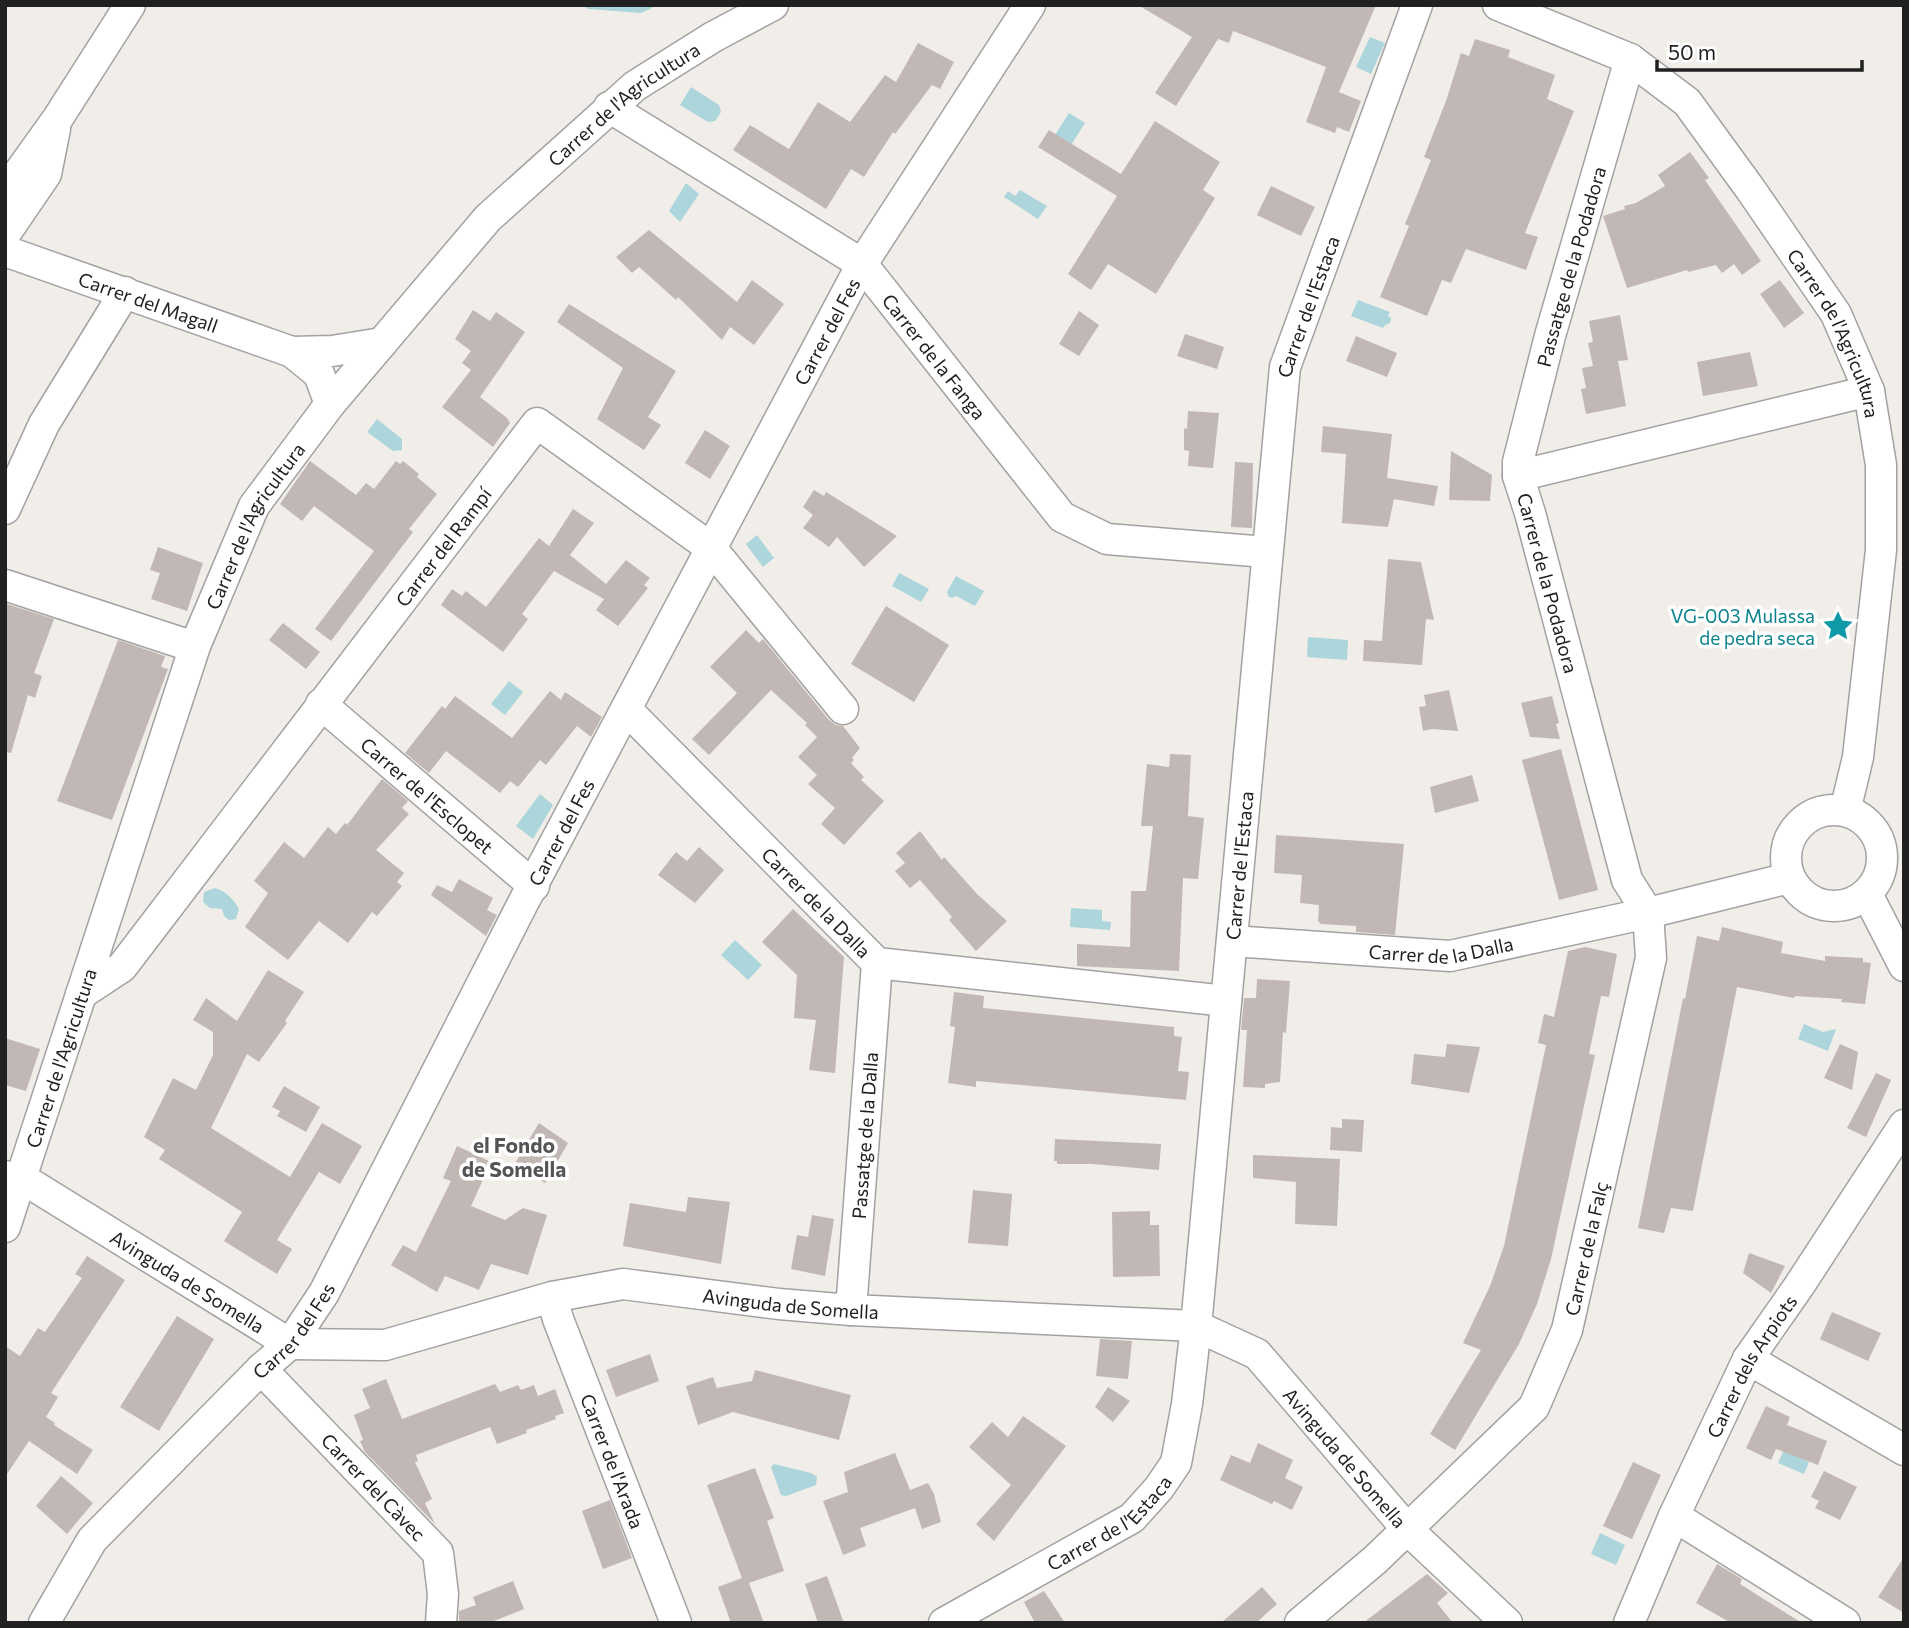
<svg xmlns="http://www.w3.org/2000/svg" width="1909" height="1628" font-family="Commissioner,sans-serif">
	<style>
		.water { fill: #acd6db }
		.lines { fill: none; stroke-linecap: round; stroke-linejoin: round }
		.stream { stroke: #acd6db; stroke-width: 8 }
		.building { fill: #c1b8b5 }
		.minor-casing { stroke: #a2a2a2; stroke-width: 33 }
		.minor { stroke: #fff; stroke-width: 30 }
		.labels { text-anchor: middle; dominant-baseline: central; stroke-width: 7; stroke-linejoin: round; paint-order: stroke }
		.street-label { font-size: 19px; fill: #212121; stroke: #fff }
		.culture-label { font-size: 19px; fill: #0d838f; stroke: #fff; text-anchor: end }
		.neighbourhood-label { font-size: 21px; font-weight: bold; fill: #545454; stroke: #fff }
	</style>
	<rect width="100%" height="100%" fill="#f1ede8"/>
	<!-- water -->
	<path class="water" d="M 1370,37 L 1385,43 L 1371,74 L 1356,67 Z
		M 691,87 L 719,105 L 721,112 L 715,121 L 708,122 L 680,105 Z
		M 1069,113 L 1085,123 L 1066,153 L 1050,143 Z
		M 686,183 L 699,194 L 680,222 L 669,211 Z
		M 1020,190 L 1047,206 L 1038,219 L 1004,197 L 1008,191 L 1015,196 Z
		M 1358,300 L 1390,312 L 1388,316 L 1391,318 L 1390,323 L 1385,325 L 1383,328 L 1351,316 Z
		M 377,419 L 402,439 L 402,450 L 393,451 L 367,432 Z
		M 757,535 L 774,558 L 763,567 L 746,544 Z
		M 899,573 L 929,589 L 921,602 L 892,586 Z
		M 956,576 L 984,591 L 975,606 L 956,596 L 952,598 L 948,596 L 947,592 Z
		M 1308,637 L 1348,640 L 1347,660 L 1307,657 Z
		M 509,681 L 523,692 L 505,715 L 491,704 Z
		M 540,794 L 553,805 L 533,839 L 516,826 Z
		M 215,888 C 227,892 233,899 239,909 L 236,919 L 229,920 L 224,916 L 222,909 L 210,908 L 203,902 L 204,892 Z
		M 1071,908 L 1102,910 L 1102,921 L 1111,922 L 1110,930 L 1070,927 Z
		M 735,940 L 762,965 L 748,980 L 721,955 Z
		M 1804,1024 L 1823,1032 L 1836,1029 L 1828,1051 L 1798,1039 Z
		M 1787,1443 L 1807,1454 L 1805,1460 L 1809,1462 L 1804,1474 L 1778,1463 Z
		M 774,1464 L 811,1473 L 817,1477 L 816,1485 L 786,1496 L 781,1495 L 771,1467 Z
		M 1600,1533 L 1625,1545 L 1616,1565 L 1591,1554 Z"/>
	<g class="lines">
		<!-- stream -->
		<path class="stream" d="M 589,5 L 640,9 L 649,5"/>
	</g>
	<!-- building -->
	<path class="building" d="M 1138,5 L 1376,5 L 1339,92 L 1361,101 L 1349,132 L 1337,127 L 1335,133 L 1306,122 L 1326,67 L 1233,31 L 1229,43 L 1218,39 L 1176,106 L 1155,93 L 1192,37 Z
		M 1475,39 L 1510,50 L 1508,57 L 1555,75 L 1547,99 L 1574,111 L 1525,233 L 1538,237 L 1526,270 L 1466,249 L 1451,283 L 1442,280 L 1427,316 L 1380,297 L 1409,226 L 1405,224 L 1431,160 L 1424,157 L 1446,101 L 1461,53 L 1469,56 Z
		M 918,43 L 954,62 L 940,89 L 932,85 L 895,134 L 893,132 L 864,177 L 851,169 L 826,209 L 733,150 L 750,125 L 789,149 L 818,102 L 850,122 L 885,75 L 896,82 Z
		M 1155,121 L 1220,162 L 1203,190 L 1215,198 L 1156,294 L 1108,264 L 1091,290 L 1068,274 L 1117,196 L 1038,147 L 1049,130 L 1121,174 Z
		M 1690,152 L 1709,178 L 1705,180 L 1761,261 L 1742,275 L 1734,264 L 1722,273 L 1716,265 L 1688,272 L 1687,270 L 1627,288 L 1603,216 L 1625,209 L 1624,206 L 1636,203 L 1665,186 L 1658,175 Z
		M 1271,186 L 1315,207 L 1301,236 L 1257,215 Z
		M 649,230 L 737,302 L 752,280 L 784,304 L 754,345 L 730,327 L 722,340 L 678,297 L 676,300 L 639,267 L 632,273 L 616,257 Z
		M 1780,280 L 1804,313 L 1784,328 L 1760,294 Z
		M 569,304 L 676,371 L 648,417 L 661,425 L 644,450 L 597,419 L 623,368 L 557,322 Z
		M 473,310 L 490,321 L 496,312 L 525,332 L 480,397 L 507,418 L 510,423 L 493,447 L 442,407 L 471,370 L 462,363 L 471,351 L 455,339 Z
		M 1079,311 L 1099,325 L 1079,356 L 1059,344 Z
		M 1620,315 L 1628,360 L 1618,361 L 1626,406 L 1586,414 L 1581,389 L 1586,388 L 1582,368 L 1593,366 L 1588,343 L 1593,342 L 1589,321 Z
		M 1185,334 L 1224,347 L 1217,369 L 1177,356 Z
		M 1356,336 L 1397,353 L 1387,377 L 1346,361 Z
		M 1750,352 L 1758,386 L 1703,396 L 1697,362 Z
		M 1188,411 L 1219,413 L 1213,468 L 1188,466 L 1189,451 L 1184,450 L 1184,428 L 1187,429 Z
		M 1323,426 L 1392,434 L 1387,478 L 1438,486 L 1434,506 L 1394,499 L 1388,527 L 1342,523 L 1346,454 L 1321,452 Z
		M 705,430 L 730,446 L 710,479 L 685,463 Z
		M 1451,451 L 1492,475 L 1490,501 L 1449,500 Z
		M 310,461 L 356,495 L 366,483 L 374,489 L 396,461 L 400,464 L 403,461 L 419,474 L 417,477 L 437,494 L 409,529 L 413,532 L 331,641 L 315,629 L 374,551 L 314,506 L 302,521 L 280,504 Z
		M 1235,462 L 1253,463 L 1252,528 L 1231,527 Z
		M 814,490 L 824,496 L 826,492 L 897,536 L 864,567 L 837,537 L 829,547 L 803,528 L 813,515 L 803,507 Z
		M 573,509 L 594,523 L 570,555 L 606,584 L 626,560 L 650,578 L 644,585 L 648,588 L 618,626 L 596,610 L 604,599 L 554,571 L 522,614 L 528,619 L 503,652 L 441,605 L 452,589 L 462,596 L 466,591 L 486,607 L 539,538 L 549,546 Z
		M 158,547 L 203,563 L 187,611 L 151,599 L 160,573 L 150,570 Z
		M 1388,559 L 1421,562 L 1434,620 L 1426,619 L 1422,665 L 1363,661 L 1364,640 L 1382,641 Z
		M 7,604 L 54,619 L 34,673 L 42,676 L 35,698 L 28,695 L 11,753 L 5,752 Z
		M 886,606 L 949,645 L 914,702 L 851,664 Z
		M 283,623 L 320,652 L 306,669 L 269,640 Z
		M 746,630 L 759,643 L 763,639 L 829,720 L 836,725 L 843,726 L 860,748 L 852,758 L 854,760 L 851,763 L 864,777 L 861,780 L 884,801 L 844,845 L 821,824 L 835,808 L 808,784 L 817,775 L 798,757 L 817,737 L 805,725 L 807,723 L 771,690 L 709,755 L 692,739 L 737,693 L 710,667 Z
		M 118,640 L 165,656 L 161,667 L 168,669 L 112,820 L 57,801 Z
		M 1449,690 L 1458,731 L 1432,729 L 1423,731 L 1419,707 L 1426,706 L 1424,695 Z
		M 550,691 L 561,700 L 565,692 L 602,717 L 591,737 L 577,726 L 546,765 L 540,760 L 518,787 L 510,781 L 500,793 L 446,751 L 429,773 L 405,753 L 442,706 L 445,709 L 455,696 L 512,738 Z
		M 1552,696 L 1559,723 L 1556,724 L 1560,739 L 1530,737 L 1521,703 Z
		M 1561,749 L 1598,890 L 1559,900 L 1522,760 Z
		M 1170,754 L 1191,755 L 1188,816 L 1204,818 L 1198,879 L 1183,878 L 1179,971 L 1077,966 L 1077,944 L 1130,947 L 1131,891 L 1146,891 L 1153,826 L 1141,826 L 1147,764 L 1169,767 Z
		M 1472,775 L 1479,801 L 1435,813 L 1430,787 Z
		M 382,779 L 408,801 L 402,808 L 409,814 L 376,850 L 404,873 L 397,882 L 402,886 L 377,916 L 372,912 L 348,943 L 319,921 L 288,960 L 245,927 L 268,893 L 254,881 L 284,842 L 304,858 L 328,827 L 336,834 L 345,823 L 347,825 Z
		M 920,831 L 942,860 L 944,857 L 977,894 L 1007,921 L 976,951 L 949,920 L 952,917 L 920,880 L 910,888 L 895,871 L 905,863 L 896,853 Z
		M 1276,835 L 1404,844 L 1395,935 L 1356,932 L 1356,926 L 1321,924 L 1318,921 L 1319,905 L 1300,903 L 1302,875 L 1274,873 Z
		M 699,847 L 724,870 L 695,903 L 658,875 L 676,852 L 687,861 Z
		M 459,879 L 493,898 L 487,910 L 497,915 L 486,936 L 431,895 L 437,885 L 452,892 Z
		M 793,909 L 844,957 L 835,1073 L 809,1070 L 816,1020 L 794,1018 L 797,975 L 762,942 Z
		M 1722,927 L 1783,942 L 1781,953 L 1825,961 L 1825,956 L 1863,958 L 1863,962 L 1871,963 L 1865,1004 L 1841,1002 L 1842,999 L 1795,996 L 1794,998 L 1737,987 L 1693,1211 L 1671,1208 L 1664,1233 L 1638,1228 L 1683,998 L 1685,999 L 1697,936 L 1719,941 Z
		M 1585,947 L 1617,954 L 1609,997 L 1601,996 L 1589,1054 L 1595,1055 L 1551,1259 L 1537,1304 L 1519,1344 L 1455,1450 L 1430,1434 L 1481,1350 L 1463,1343 L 1490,1286 L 1504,1246 L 1546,1045 L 1538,1043 L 1544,1014 L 1554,1017 L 1568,951 Z
		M 268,970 L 304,992 L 285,1021 L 287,1023 L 259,1062 L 247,1054 L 211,1128 L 290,1177 L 322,1123 L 362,1146 L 340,1184 L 319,1172 L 277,1240 L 292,1249 L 277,1274 L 224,1241 L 242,1212 L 159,1159 L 165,1150 L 144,1137 L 173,1078 L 196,1090 L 213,1055 L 213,1032 L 193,1020 L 206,998 L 237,1021 Z
		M 1257,979 L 1290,981 L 1286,1033 L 1283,1032 L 1280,1082 L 1265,1084 L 1265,1088 L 1243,1087 L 1247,1030 L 1241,1030 L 1244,998 L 1256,998 Z
		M 954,992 L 984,996 L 983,1008 L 1174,1027 L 1174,1036 L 1182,1037 L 1178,1071 L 1189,1072 L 1186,1100 L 976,1081 L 976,1087 L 948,1083 L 955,1027 L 950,1026 Z
		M 5,1038 L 40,1049 L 26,1091 L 5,1085 Z
		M 1447,1044 L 1480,1047 L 1469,1093 L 1411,1084 L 1414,1054 L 1445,1057 Z
		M 1840,1044 L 1858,1052 L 1852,1090 L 1824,1078 Z
		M 1876,1073 L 1891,1080 L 1866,1137 L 1847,1128 Z
		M 284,1086 L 320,1107 L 306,1132 L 277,1116 L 280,1111 L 272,1107 Z
		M 1342,1119 L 1364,1120 L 1362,1152 L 1330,1150 L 1331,1127 L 1342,1128 Z
		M 539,1123 L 568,1143 L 545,1183 L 514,1165 Z
		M 1055,1139 L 1161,1144 L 1159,1170 L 1092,1164 L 1057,1164 L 1057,1161 L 1054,1161 Z
		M 457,1146 L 491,1162 L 471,1206 L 505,1220 L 523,1208 L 547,1215 L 528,1275 L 491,1264 L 479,1290 L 445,1276 L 437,1292 L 391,1265 L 403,1245 L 416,1252 L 451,1181 L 443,1178 Z
		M 1253,1155 L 1340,1159 L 1337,1226 L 1295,1224 L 1296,1182 L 1253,1178 Z
		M 973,1190 L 1012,1194 L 1008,1246 L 968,1243 Z
		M 688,1197 L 730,1202 L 721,1264 L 623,1246 L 630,1203 L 686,1212 Z
		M 1150,1211 L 1150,1225 L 1159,1225 L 1160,1276 L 1113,1277 L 1112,1212 Z
		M 812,1215 L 834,1219 L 825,1276 L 791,1269 L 797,1235 L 808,1237 Z
		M 1749,1253 L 1785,1266 L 1771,1293 L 1743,1273 Z
		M 87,1256 L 125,1280 L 51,1393 L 58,1397 L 46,1417 L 55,1423 L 54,1425 L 93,1450 L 77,1474 L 29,1441 L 5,1477 L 5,1346 L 20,1356 L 38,1328 L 45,1332 L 82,1278 L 75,1274 Z
		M 1832,1312 L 1881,1333 L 1868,1361 L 1820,1339 Z
		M 177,1316 L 214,1339 L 159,1431 L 120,1407 Z
		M 1100,1339 L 1132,1341 L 1128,1379 L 1096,1376 Z
		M 650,1354 L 659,1381 L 616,1397 L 606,1370 Z
		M 755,1370 L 851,1395 L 839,1440 L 733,1412 L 698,1425 L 686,1386 L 713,1377 L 717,1388 L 752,1381 Z
		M 386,1379 L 402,1419 L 495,1384 L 500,1392 L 518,1385 L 521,1390 L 534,1385 L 538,1396 L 555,1389 L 564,1413 L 555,1416 L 556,1419 L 526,1430 L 527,1433 L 497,1444 L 490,1427 L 416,1455 L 418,1461 L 415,1462 L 432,1499 L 425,1503 L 435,1524 L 365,1452 L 360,1441 L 363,1440 L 354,1415 L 370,1408 L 362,1389 Z
		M 1108,1387 L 1130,1401 L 1113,1422 L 1095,1407 Z
		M 1766,1406 L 1790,1417 L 1787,1425 L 1827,1441 L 1818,1465 L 1776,1449 L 1771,1460 L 1746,1448 Z
		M 1023,1416 L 1066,1446 L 994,1541 L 976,1524 L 1011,1485 L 969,1447 L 992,1422 L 1008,1437 Z
		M 1258,1443 L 1293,1460 L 1285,1478 L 1303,1487 L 1292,1510 L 1274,1501 L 1272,1504 L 1220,1480 L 1231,1455 L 1250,1463 Z
		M 895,1453 L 910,1490 L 928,1483 L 934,1494 L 941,1522 L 922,1529 L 915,1508 L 860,1528 L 866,1546 L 843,1555 L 823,1501 L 848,1492 L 844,1472 Z
		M 1633,1462 L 1661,1475 L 1632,1539 L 1603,1526 Z
		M 755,1468 L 774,1518 L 767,1521 L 784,1571 L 749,1583 L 764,1623 L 731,1623 L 718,1587 L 742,1578 L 707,1485 Z
		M 1824,1471 L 1857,1487 L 1840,1520 L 1815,1508 L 1819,1501 L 1811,1497 Z
		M 61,1476 L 93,1503 L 67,1534 L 36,1506 Z
		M 610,1500 L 632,1558 L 603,1569 L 582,1511 Z
		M 1904,1557 L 1904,1613 L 1878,1597 Z
		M 1717,1564 L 1742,1579 L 1740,1584 L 1802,1623 L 1731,1623 L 1696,1603 Z
		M 1427,1574 L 1448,1593 L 1437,1603 L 1453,1623 L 1363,1623 Z
		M 827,1576 L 844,1623 L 818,1623 L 805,1584 Z
		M 513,1581 L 524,1609 L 489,1623 L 459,1623 L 459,1611 L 476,1605 L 473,1597 Z
		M 1262,1587 L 1277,1604 L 1256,1623 L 1221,1623 Z
		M 1044,1591 L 1065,1623 L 1035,1623 L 1024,1602 Z"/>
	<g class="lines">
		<defs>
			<g id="minor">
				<path id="s1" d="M 1498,5 L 1630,59 L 1687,102 L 1751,190 L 1836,314 L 1869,391 L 1881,465 L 1881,550 L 1858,757 L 1845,811"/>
				<path id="s2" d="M 609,107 L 862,264 L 1062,517 L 1107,539 L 1266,552"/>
				<path d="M 5,192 L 58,118 L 130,5"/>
				<path d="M 5,234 L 46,174 L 55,129"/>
				<path id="s3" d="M 5,251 L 292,352 L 319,374 L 330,404"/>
				<path d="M 292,352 L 332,351 L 382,343"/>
				<path d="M 1518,476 L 1869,391"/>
				<path d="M 5,509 L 44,424 L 125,292"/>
				<path d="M 5,585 L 188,645"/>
				<path id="s4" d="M 321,704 L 534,886"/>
				<path id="s5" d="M 627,710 L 877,963 L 1226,1001"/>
				<circle cx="1834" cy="858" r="48"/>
				<path d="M 1867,894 L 1904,966"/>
				<path id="s6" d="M 1232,941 L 1450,956 L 1648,913 L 1789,878"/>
				<path id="s7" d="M 81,994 L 122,967 L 537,423 L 711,548 L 843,709"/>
				<path id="s8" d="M 5,1176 L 23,1179 L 290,1344 L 385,1345 L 552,1297 L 623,1284 L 779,1304 L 851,1310 L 1196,1326 L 1257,1354 L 1407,1529 L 1507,1623"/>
				<path id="s9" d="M 5,1227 L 195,646 L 254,506 L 330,404 L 488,218 L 635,86 L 713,37 L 773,5"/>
				<path id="s10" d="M 552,1297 L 558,1319 L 676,1623"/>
				<path id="s11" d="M 851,1310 L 877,963"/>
				<path d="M 1748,1359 L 1904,1450"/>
				<path id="s12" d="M 261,1369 L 438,1553 L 443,1594 L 441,1623"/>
				<path d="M 1674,1516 L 1845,1623"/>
				<path id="s13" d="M 44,1623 L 92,1540 L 261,1369 L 290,1344 L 324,1293 L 523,903 L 862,264 L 1030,5"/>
				<path id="s14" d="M 944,1623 L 1132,1518 L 1159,1488 L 1176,1463 L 1187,1404 L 1196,1326 L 1285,367 L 1417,5"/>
				<path id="s15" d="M 1300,1623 L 1375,1560 L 1534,1407 L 1567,1330 L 1651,958 L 1648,913 L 1627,880 L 1530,513 L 1518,476 L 1518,462 L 1550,336 L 1630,59"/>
				<path id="s16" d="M 1629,1623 L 1674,1516 L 1748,1359 L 1799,1286 L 1904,1125"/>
			</g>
		</defs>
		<!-- minor casing -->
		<use href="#minor" class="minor-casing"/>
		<!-- minor -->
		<use href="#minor" class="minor"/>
	</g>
	<!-- icons -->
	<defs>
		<symbol id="sight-bare" viewBox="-9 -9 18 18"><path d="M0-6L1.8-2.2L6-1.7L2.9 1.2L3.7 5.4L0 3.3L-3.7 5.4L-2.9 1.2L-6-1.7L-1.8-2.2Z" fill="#0f9aa8" stroke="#fff" stroke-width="2.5" paint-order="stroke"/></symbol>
	</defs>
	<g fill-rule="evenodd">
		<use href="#sight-bare" x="1816" y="604" width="44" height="44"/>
	</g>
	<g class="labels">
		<!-- street labels -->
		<g class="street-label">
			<text stroke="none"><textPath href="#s9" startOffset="1312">Carrer de l'Agricultura</textPath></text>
			<text stroke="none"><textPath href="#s15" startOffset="1503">Passatge de la Podadora</textPath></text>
			<text stroke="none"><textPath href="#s3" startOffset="152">Carrer del Magall</textPath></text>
			<text stroke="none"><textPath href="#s14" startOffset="1452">Carrer de l'Estaca</textPath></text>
			<text stroke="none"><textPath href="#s13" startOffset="1521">Carrer del Fes</textPath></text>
			<text stroke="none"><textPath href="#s1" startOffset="490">Carrer de l'Agricultura</textPath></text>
			<text stroke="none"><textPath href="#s2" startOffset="415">Carrer de la Fanga</textPath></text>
			<text stroke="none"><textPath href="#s9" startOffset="746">Carrer de l'Agricultura</textPath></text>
			<text stroke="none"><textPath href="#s7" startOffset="578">Carrer del Rampí</textPath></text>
			<text transform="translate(1548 583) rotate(75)">Carrer de la Podadora</text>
			<text stroke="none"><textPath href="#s4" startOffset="140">Carrer de l'Esclopet</textPath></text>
			<text stroke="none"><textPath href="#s13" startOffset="954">Carrer del Fes</textPath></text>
			<text stroke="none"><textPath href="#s14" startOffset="887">Carrer de l'Estaca</textPath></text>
			<text stroke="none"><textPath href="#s5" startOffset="270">Carrer de la Dalla</textPath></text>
			<text stroke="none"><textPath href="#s6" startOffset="210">Carrer de la Dalla</textPath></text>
			<text stroke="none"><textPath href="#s9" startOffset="178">Carrer de l'Agricultura</textPath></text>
			<text stroke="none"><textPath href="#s11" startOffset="175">Passatge de la Dalla</textPath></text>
			<text stroke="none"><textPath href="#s15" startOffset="486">Carrer de la Falç</textPath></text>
			<text stroke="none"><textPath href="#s8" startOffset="212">Avinguda de Somella</textPath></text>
			<text stroke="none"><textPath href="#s8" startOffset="842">Avinguda de Somella</textPath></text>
			<text stroke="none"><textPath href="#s13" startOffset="387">Carrer del Fes</textPath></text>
			<text stroke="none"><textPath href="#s16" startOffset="285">Carrer dels Arpiots</textPath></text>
			<text stroke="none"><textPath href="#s8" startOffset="1451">Avinguda de Somella</textPath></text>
			<text stroke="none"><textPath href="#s10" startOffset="175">Carrer de l'Arada</textPath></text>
			<text stroke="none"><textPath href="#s12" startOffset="163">Carrer del Càvec</textPath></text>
			<text stroke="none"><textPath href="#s14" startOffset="194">Carrer de l'Estaca</textPath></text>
		</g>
		<!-- culture labels -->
		<g class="culture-label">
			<text x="1815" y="615">VG-003 Mulassa<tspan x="1815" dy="22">de pedra seca</tspan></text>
		</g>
		<!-- neighbourhood labels -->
		<g class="neighbourhood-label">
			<text x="514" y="1144">el Fondo<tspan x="514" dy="24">de Somella</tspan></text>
		</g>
	</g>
	<!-- border -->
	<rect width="1909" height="1628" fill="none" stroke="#212121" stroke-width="14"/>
	<!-- scale -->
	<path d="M1657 60v10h205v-10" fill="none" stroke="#212121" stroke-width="3.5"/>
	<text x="1668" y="60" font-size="21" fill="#212121" stroke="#ffffff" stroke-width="5" paint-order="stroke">50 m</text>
</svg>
